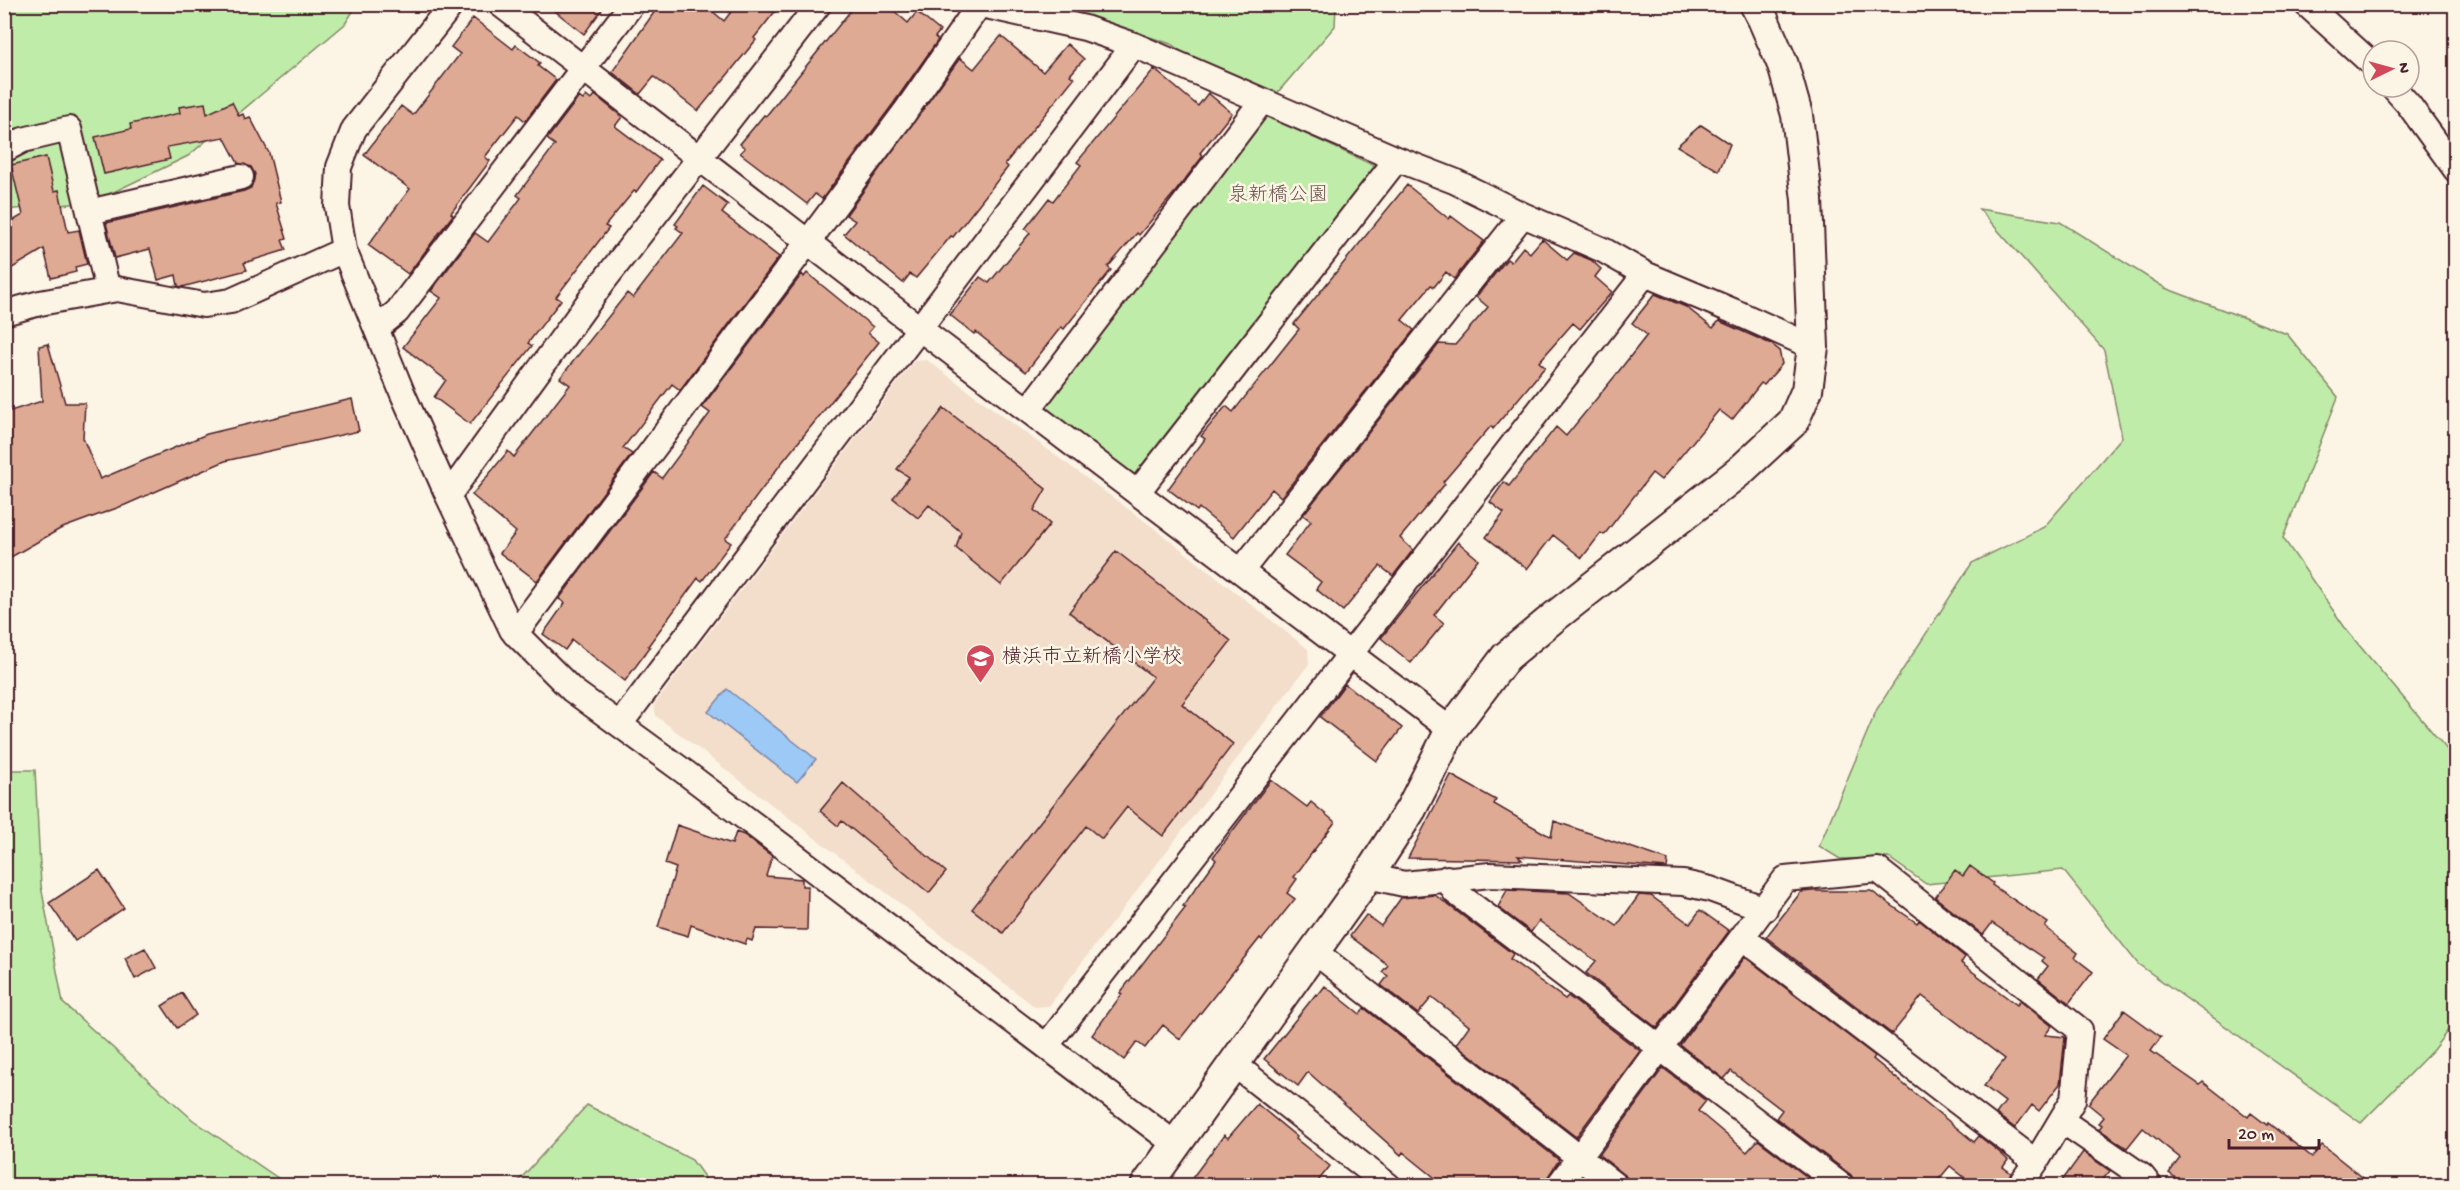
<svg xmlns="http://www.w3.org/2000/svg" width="2460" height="1190" font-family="'Gochi Hand','Klee One',sans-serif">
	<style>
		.built { fill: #f3decc }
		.green { fill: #c0eca9; stroke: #85866a; stroke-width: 1.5 }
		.water { fill: #9dc9f6; stroke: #7c85a5; stroke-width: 1.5 }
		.building { fill: #dfaa93; stroke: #4a1f2b; stroke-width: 1.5 }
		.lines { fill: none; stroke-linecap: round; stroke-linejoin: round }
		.minor-casing { stroke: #4a1f2b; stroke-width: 28 }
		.tertiary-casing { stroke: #4a1f2b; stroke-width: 34 }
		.minor { stroke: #fcf5e5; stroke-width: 24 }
		.tertiary { stroke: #fcf5e5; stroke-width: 30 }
		.labels { text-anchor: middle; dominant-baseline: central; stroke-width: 5; stroke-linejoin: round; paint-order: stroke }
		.park-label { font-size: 20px; fill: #68524a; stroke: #fcf5e5 }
		.poi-label { font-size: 20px; fill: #4a1f2b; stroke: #fcf5e5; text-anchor: start }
	</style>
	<rect width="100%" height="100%" fill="#fcf5e5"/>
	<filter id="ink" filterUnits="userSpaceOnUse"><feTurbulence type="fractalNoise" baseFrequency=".0167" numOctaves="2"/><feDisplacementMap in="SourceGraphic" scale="12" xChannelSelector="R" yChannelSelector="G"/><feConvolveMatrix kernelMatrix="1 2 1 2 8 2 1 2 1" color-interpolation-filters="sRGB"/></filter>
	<g filter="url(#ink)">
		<!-- built -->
		<path class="built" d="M 927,360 L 1154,528 L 1308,649 L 1309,664 L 1049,1006 L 1035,1007 L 656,716 L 654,705 L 914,361 Z"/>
		<!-- green -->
		<path class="green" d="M 5,5 L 357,5 L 345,24 L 188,156 L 93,202 L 5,210 Z
			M 1051,5 L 1336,5 L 1335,26 L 1272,99 L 1210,73 L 1171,44 Z
			M 1267,116 L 1375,166 L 1134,475 L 1045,407 Z
			M 1979,209 L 2060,222 L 2165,288 L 2287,334 L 2338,397 L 2283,538 L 2348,632 L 2455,759 L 2455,1021 L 2433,1050 L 2361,1123 L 2138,964 L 2063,870 L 1926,884 L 1889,858 L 1840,859 L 1819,846 L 1877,709 L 1972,563 L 2044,527 L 2122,437 L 2104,350 Z
			M 5,770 L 35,770 L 41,886 L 63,1003 L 193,1120 L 288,1185 L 5,1185 Z
			M 587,1105 L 692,1160 L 710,1185 L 515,1185 Z"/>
		<!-- water -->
		<path class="water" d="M 727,689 L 816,759 L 797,782 L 708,712 Z"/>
		<!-- building -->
		<path class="building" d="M 546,4 L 606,4 L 584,34 Z
			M 660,4 L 704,4 L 724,21 L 737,4 L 781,4 L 754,38 L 756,40 L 698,111 L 654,77 L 640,94 L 612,72 Z
			M 856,4 L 886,4 L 908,23 L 917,12 L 940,31 L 935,37 L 938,40 L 893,104 L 822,199 L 815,194 L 807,204 L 740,153 L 745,148 L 740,144 L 764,115 L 766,116 Z
			M 473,18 L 513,49 L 516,45 L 540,63 L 538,66 L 556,80 L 525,121 L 518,115 L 485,157 L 490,161 L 451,213 L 453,215 L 408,274 L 368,245 L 410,189 L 364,155 L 401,106 L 413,115 L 460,54 L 451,47 Z
			M 1001,36 L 1043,72 L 1067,44 L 1084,59 L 1070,75 L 1074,78 L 1005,164 L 1008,167 L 953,237 L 951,236 L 916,278 L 910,274 L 903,283 L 844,234 L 855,221 L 846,215 L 960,58 L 974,69 Z
			M 1154,69 L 1198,106 L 1208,93 L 1232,113 L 1200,153 L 1203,156 L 1176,191 L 1139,235 L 1137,233 L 1108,267 L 1111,270 L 1064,329 L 1061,327 L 1026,372 L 976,332 L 974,334 L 950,315 L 980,277 L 989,283 L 1030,233 L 1025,229 L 1049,198 L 1053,201 L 1081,165 L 1077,162 Z
			M 595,95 L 622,117 L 615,126 L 660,160 L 636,192 L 634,191 L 605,226 L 609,228 L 556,297 L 561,300 L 528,343 L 532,346 L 470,424 L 434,397 L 446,380 L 403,347 L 441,298 L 431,291 L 475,233 L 488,242 L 521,198 L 517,195 L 555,145 L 547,139 L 579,97 L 583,100 L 586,96 L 591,100 Z
			M 232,102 L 239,116 L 243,114 L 245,119 L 250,117 L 269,153 L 281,202 L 276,203 L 287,239 L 282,240 L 286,250 L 244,263 L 247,270 L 182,287 L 178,286 L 176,275 L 158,280 L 150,249 L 115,258 L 106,223 L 244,191 L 251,188 L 255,174 L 251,167 L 238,163 L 224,137 L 167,147 L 170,159 L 104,174 L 95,137 L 131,129 L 130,124 L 180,113 L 179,107 L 205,103 L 207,114 Z
			M 1701,125 L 1730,144 L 1719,171 L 1677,146 Z
			M 46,157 L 54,191 L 59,190 L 68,232 L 79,230 L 87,264 L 75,267 L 76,272 L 51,278 L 44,249 L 4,273 L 4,226 L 23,215 L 11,165 Z
			M 1407,185 L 1449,219 L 1451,216 L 1484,241 L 1454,279 L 1446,272 L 1434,287 L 1431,285 L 1402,320 L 1414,330 L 1281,497 L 1272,489 L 1234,537 L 1199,508 L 1197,511 L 1168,489 L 1205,439 L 1201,436 L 1226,406 L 1233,412 L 1299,329 L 1294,324 Z
			M 703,186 L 728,205 L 722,213 L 779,257 L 680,390 L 672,384 L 623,448 L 632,454 L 537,581 L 500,553 L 516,532 L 472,495 L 508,451 L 514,457 L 570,385 L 560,378 L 627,293 L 633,298 L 683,233 L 676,228 L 678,226 L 675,224 Z
			M 1542,239 L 1567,260 L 1574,253 L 1591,260 L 1601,269 L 1595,277 L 1612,292 L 1580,329 L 1573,323 L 1539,362 L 1545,367 L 1493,429 L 1491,426 L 1443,482 L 1445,484 L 1400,538 L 1413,550 L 1393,576 L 1380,566 L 1343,611 L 1316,589 L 1321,582 L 1285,555 L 1311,521 L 1303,515 L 1439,344 L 1455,345 L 1488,307 L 1476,297 L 1507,259 L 1511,262 L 1523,247 L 1530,253 Z
			M 807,273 L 873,327 L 868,333 L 879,342 L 780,465 L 725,539 L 731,543 L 702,581 L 698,578 L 648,646 L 650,647 L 625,681 L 572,640 L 565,650 L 543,634 L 565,603 L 559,599 L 654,472 L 662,478 L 710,413 L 702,407 L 802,274 L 804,277 Z
			M 1655,294 L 1686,307 L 1713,328 L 1719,321 L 1771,344 L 1779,350 L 1782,364 L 1764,385 L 1761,383 L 1732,420 L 1719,410 L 1661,480 L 1652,473 L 1604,535 L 1601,533 L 1582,558 L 1553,535 L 1527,569 L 1486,537 L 1504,513 L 1490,502 L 1504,482 L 1509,486 L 1556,427 L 1566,436 L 1615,376 L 1647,335 L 1632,323 Z
			M 48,344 L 65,403 L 85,403 L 83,438 L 100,479 L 207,434 L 352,399 L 359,431 L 225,461 L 125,505 L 60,529 L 4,561 L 4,439 L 7,412 L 42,401 L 39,346 Z
			M 944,408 L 1046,489 L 1034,510 L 1050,524 L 1001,585 L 956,548 L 961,532 L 929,505 L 918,518 L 893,498 L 909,477 L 897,469 Z
			M 1458,542 L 1478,559 L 1434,615 L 1444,623 L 1411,663 L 1381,638 Z
			M 1116,551 L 1231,641 L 1182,704 L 1233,744 L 1163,836 L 1127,807 L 1102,839 L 1086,826 L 1003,933 L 972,909 L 1153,677 L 1069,612 Z
			M 1345,684 L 1402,728 L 1377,761 L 1320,717 Z
			M 1451,775 L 1496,800 L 1494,804 L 1551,837 L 1554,821 L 1668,860 L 1667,868 L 1518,856 L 1522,860 L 1408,858 Z
			M 1271,780 L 1307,807 L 1311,802 L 1335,822 L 1294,877 L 1297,879 L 1287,893 L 1295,899 L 1262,940 L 1260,938 L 1180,1039 L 1163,1025 L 1145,1048 L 1137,1042 L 1124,1060 L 1092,1035 L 1122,994 L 1120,993 L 1186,907 L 1183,906 L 1216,860 L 1213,857 Z
			M 843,783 L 946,872 L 929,893 L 842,821 L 838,826 L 820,811 Z
			M 677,825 L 732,844 L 736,832 L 744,835 L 772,856 L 766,876 L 802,879 L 802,886 L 808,886 L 807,930 L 756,929 L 752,941 L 747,939 L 745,944 L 691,925 L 688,936 L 658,927 L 676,868 L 665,864 Z
			M 1970,866 L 1993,883 L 1992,885 L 2048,923 L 2045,927 L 2078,953 L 2075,958 L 2093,972 L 2069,1003 L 2038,979 L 2048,966 L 2042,961 L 2044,958 L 1992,923 L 1983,935 L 1935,897 L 1955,870 L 1963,876 Z
			M 99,870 L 124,908 L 75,941 L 49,903 Z
			M 1507,890 L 1569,893 L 1617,926 L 1639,895 L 1651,896 L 1690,924 L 1700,910 L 1729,931 L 1657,1028 L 1586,973 L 1596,961 L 1539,921 L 1531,932 L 1498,907 Z
			M 1813,891 L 1871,891 L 1917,923 L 1919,920 L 1965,957 L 1961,963 L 2017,1005 L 2020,1001 L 2052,1026 L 2045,1035 L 2065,1037 L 2060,1084 L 2039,1111 L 2032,1105 L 2015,1128 L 1996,1114 L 2005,1102 L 1984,1086 L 2005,1059 L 1922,996 L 1892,1034 L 1766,937 L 1801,892 Z
			M 1435,895 L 1513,954 L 1510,959 L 1565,999 L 1568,996 L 1640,1051 L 1576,1137 L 1456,1044 L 1469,1026 L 1432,997 L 1418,1014 L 1381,985 L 1388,976 L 1382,972 L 1388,965 L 1350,936 L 1366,915 L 1381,926 L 1401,898 Z
			M 145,948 L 156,968 L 135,979 L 125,958 Z
			M 1745,957 L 1875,1056 L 1873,1059 L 1974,1142 L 1979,1136 L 1998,1151 L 2008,1160 L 2003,1167 L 2011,1173 L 2005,1185 L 1974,1185 L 1950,1166 L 1934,1185 L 1856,1185 L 1851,1175 L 1776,1118 L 1782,1110 L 1731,1071 L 1724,1079 L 1680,1045 Z
			M 1325,986 L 1360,1014 L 1364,1008 L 1559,1160 L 1547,1178 L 1544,1185 L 1444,1185 L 1403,1152 L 1401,1155 L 1308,1072 L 1298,1086 L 1264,1059 L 1316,994 L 1318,995 Z
			M 182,993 L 196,1015 L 177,1028 L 162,1006 Z
			M 2124,1010 L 2161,1037 L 2151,1051 L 2200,1085 L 2203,1082 L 2248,1117 L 2251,1113 L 2267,1125 L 2268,1123 L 2312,1157 L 2322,1145 L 2372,1185 L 2186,1185 L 2169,1173 L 2180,1158 L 2143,1128 L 2127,1148 L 2099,1129 L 2102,1125 L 2099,1123 L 2104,1117 L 2088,1104 L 2126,1055 L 2103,1039 Z
			M 1663,1068 L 1706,1101 L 1698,1111 L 1747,1152 L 1758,1140 L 1818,1185 L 1630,1185 L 1625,1175 L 1599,1155 Z
			M 1257,1104 L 1297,1137 L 1296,1139 L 1330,1166 L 1315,1185 L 1187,1185 L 1224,1135 L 1228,1138 Z
			M 2083,1152 L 2110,1171 L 2098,1185 L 2059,1185 Z"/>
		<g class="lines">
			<defs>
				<path id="minor" d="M 452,4 L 354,129 L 339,167 L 337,206 L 344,250 L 402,392 L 448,496 L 512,630 L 572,690 L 686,773 L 1175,1144
					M 500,4 L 919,328 L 1451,730
					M 977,4 L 1085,28 L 1134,45 L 1397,159 L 1454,181 L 1523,215 L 1603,250 L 1645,274 L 1733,311 L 1813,347
					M 2306,4 L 2373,65
					M 2393,87 L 2409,105 L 2456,170
					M 4,150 L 23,140 L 69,129 L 108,290
					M 89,212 L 241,177
					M 4,313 L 40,303 L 117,289 L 204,305 L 231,301 L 344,250
					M 377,328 L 397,312 L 632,4
					M 1028,410 L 1262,101
					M 1137,493 L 1397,159
					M 448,496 L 603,282 L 819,4
					M 1241,571 L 1523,215
					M 515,634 L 905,112 L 979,5
					M 620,724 L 1134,45
					M 1368,876 L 1404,884 L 1490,875 L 1683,883 L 1710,889 L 1765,909
					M 1447,878 L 1455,892 L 1842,1186
					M 1743,938 L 2036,1162
					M 1315,952 L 1616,1186
					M 1047,1045 L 1645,274
					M 1235,1065 L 1389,1186
					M 2061,1120 L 2142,1176 L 2150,1186
					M 1558,1186 L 1785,879 L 1878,870 L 2080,1030 L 2073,1100 L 2036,1162 L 2019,1186"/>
				<path id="tertiary" d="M 1146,1186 L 1368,876 L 1411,809 L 1451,730 L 1506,657 L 1553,618 L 1740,471 L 1793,422 L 1807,390 L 1813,347 L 1807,200 L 1797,115 L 1783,65 L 1763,19 L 1755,4"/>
			</defs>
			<!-- minor casing -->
			<use href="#minor" class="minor-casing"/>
			<!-- tertiary casing -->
			<use href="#tertiary" class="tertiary-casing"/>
			<!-- minor -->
			<use href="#minor" class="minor"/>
			<!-- tertiary -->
			<use href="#tertiary" class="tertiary"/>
		</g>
	</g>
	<!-- icons -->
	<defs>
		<symbol id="school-pin" viewBox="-11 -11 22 30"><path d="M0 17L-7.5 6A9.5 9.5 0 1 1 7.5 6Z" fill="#d1495b" stroke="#fcf5e5"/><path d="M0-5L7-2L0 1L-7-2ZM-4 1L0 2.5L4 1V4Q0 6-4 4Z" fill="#fff"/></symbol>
	</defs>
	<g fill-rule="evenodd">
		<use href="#school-pin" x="964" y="642" width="33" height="45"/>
	</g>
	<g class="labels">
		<!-- park labels -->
		<g class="park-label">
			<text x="1278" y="196">泉新橋公園</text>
		</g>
		<!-- poi labels -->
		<g class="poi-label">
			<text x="1002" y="658">横浜市立新橋小学校</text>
		</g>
	</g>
	<!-- margin -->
	<rect width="2460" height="1190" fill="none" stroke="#fcf5e5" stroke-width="24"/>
	<rect x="12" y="12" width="2436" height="1166" fill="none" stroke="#4a1f2b" stroke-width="2" filter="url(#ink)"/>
	<!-- north arrow -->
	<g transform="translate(2391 69) rotate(85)"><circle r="28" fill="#fcf5e5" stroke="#b59f9b" stroke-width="1.5"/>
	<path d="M0-4.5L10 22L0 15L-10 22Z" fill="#d1495b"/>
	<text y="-9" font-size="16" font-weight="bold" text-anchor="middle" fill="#4a1f2b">N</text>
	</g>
	<!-- scale -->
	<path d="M2229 1139v9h90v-9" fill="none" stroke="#4a1f2b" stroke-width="3"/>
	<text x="2238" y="1139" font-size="18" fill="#4a1f2b" stroke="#fcf5e5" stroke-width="4.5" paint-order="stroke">20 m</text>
</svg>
